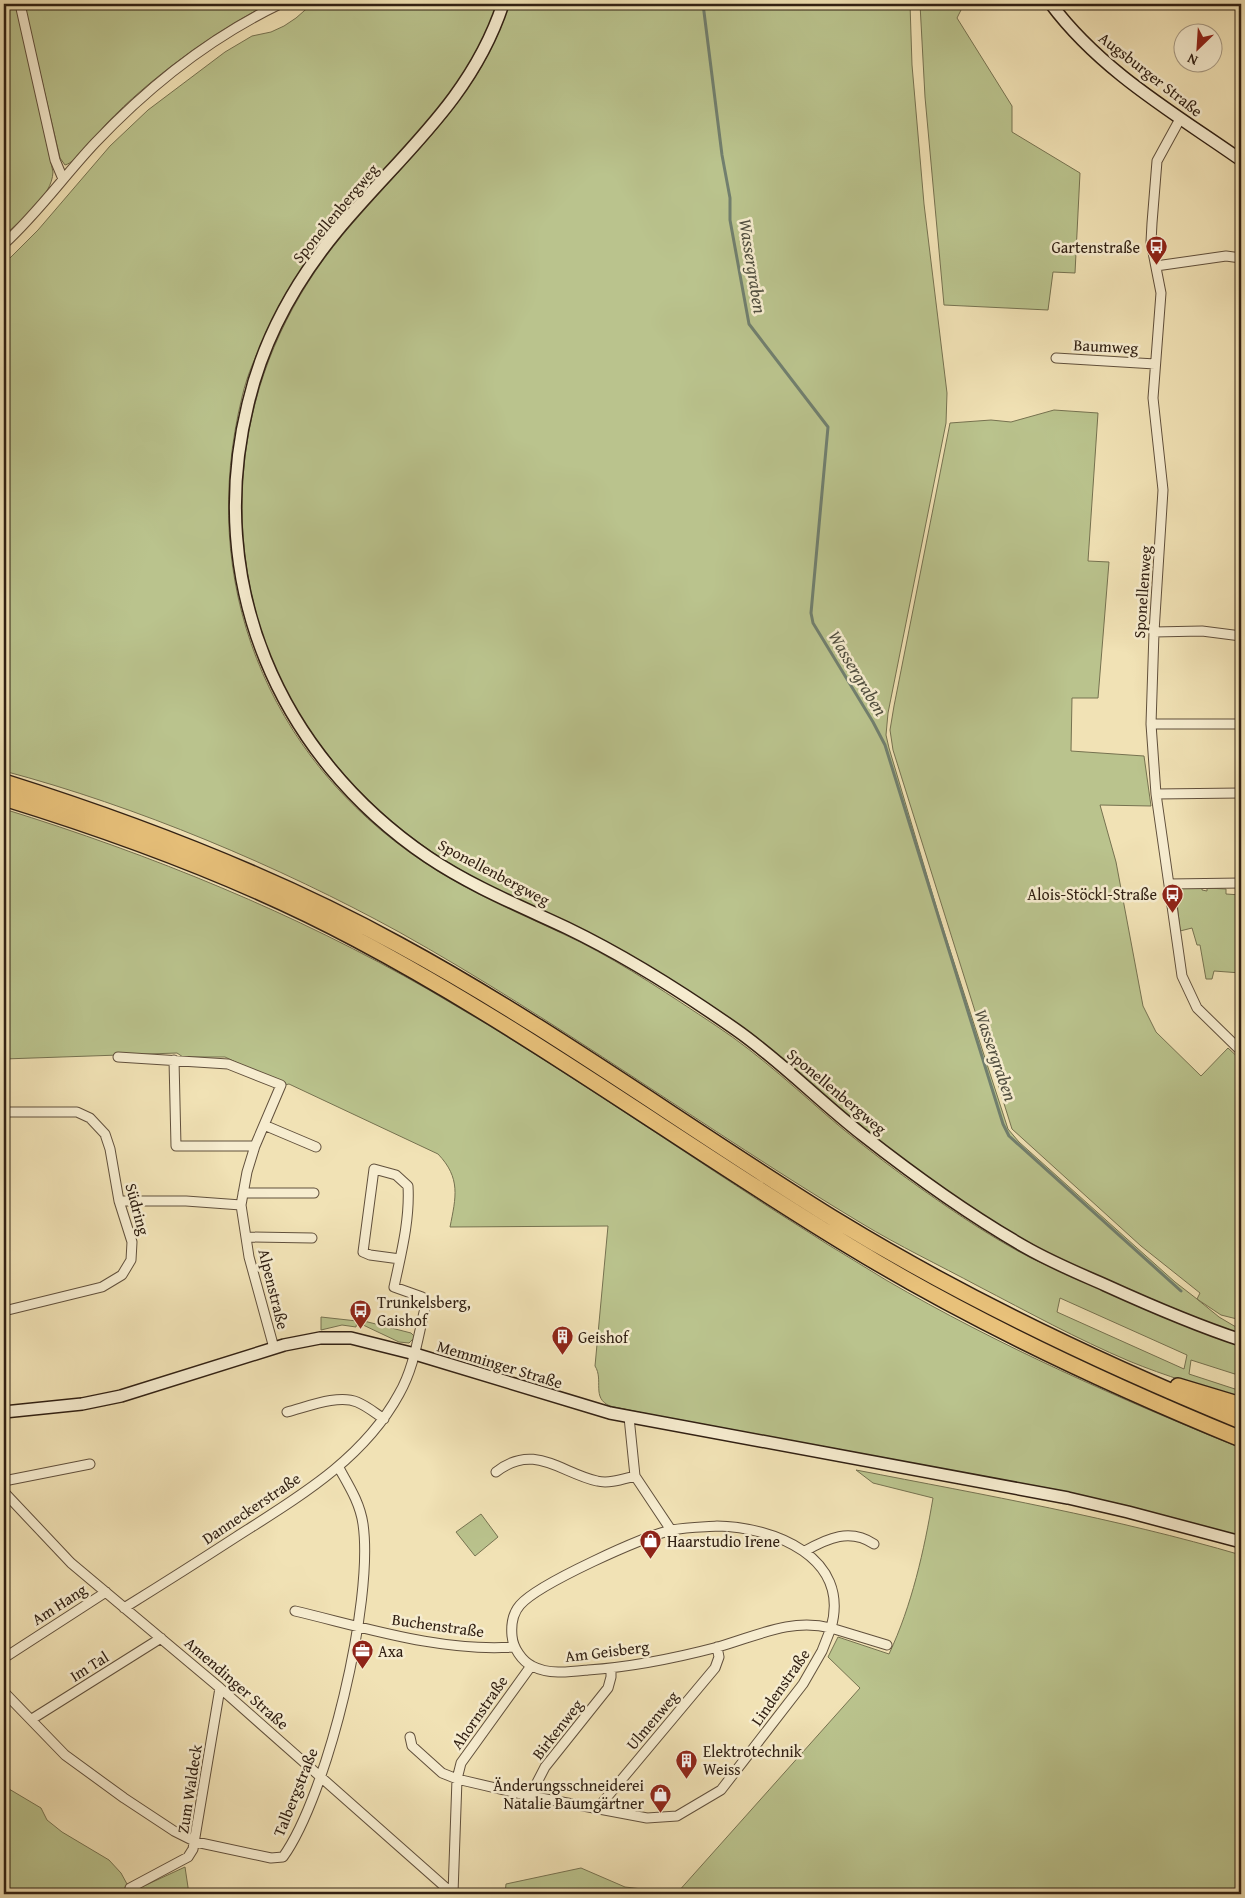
<svg xmlns="http://www.w3.org/2000/svg" width="1245" height="1898" font-family="'Gentium Book Plus',serif">
	<style>
		.green { fill: #bac38d; stroke: #767250; fill-rule: evenodd }
		.lines { fill: none; stroke-linecap: round; stroke-linejoin: round }
		.stream { stroke: #717f6e; stroke-width: 3 }
		.street-casing { stroke: #61503c; stroke-width: 11 }
		.secondary-casing { stroke: #312013; stroke-width: 14 }
		.highway-casing { stroke: #312013; stroke-width: 18 }
		.street { stroke: #f6eccf; stroke-width: 9 }
		.secondary { stroke: #f6eccf; stroke-width: 11 }
		.highway { stroke: #e8c17a; stroke-width: 15 }
		.labels { text-anchor: middle; dominant-baseline: central; stroke-width: 5; stroke-linejoin: round; paint-order: stroke }
		.street-label { font-size: 16px; fill: #312013; stroke: #f6eccf }
		.poi-label { font-size: 16px; fill: #312013; stroke: #f6eccf; text-anchor: start }
		.water-label { font-size: 18px; font-style: italic; fill: #514f40; stroke: #f6eccf }
	</style>
	<rect width="100%" height="100%" fill="#f1e2b5"/>
	<filter id="stains"><feTurbulence type="fractalNoise" baseFrequency=".004" numOctaves="4"/><feColorMatrix values="0 0 0 0 .2 0 0 0 0 .09 0 0 0 0 .02 0 0 0 .5 -.17"/></filter>
	<radialGradient id="worn" r=".72"><stop offset=".6" stop-color="#630" stop-opacity="0"/><stop offset="1" stop-color="#630" stop-opacity=".3"/></radialGradient>
	<!-- green -->
	<path class="green" d="M 4,4 L 16,4 L 53,172 C 52,197 21,219 4,236 Z
		M 24,4 L 266,4 L 266,5 C 209,36 151,77 106,124 C 97,134 77,162 65,165 L 60,158 Z
		M 312,4 L 498,4 C 481,44 463,81 435,115 C 417,138 395,158 375,180 C 350,210 329,245 306,276 C 278,315 253,350 242,397 C 197,581 266,756 422,861 C 472,895 527,916 580,942 C 627,966 671,996 715,1025 C 762,1056 801,1094 844,1130 C 870,1151 896,1171 923,1190 C 957,1214 994,1239 1031,1258 C 1058,1271 1086,1282 1113,1293 C 1156,1310 1199,1327 1241,1344 L 1241,1376 L 1191,1360 L 1189,1374 L 1241,1391 L 1241,1400 C 1204,1387 1165,1376 1129,1361 C 1077,1339 1028,1312 978,1286 C 939,1265 899,1246 861,1223 C 705,1129 558,1021 399,932 C 279,866 136,806 4,771 L 4,264 L 38,230 L 110,146 L 148,110 L 225,52 L 252,36 L 271,32 L 284,26 L 296,18 ZM 1060,1298 L 1187,1355 L 1184,1369 L 1057,1312 Z
		M 509,4 L 910,4 L 912,65 L 924,204 L 947,393 L 946,423 L 888,713 L 886,735 L 889,748 L 939,916 L 1008,1129 L 1019,1142 L 1175,1282 L 1197,1299 L 1200,1293 L 1141,1246 L 1012,1129 L 893,750 L 890,730 L 894,706 L 950,423 L 991,420 L 1011,422 L 1054,410 L 1098,413 L 1088,561 L 1109,562 L 1098,698 L 1072,698 L 1071,751 L 1144,756 L 1151,806 L 1100,805 L 1116,862 L 1143,1006 L 1156,1032 L 1201,1076 L 1228,1048 L 1241,1060 L 1241,1320 L 1221,1315 L 1197,1299 L 1219,1317 L 1241,1330 L 1241,1335 C 1168,1310 1084,1277 1018,1237 C 887,1158 775,1052 647,967 C 590,929 526,906 466,873 C 404,838 349,788 309,729 C 250,643 230,533 249,431 C 263,354 300,283 352,224 C 411,155 482,94 509,4 Z
		M 920,4 L 964,4 L 957,18 L 1012,106 L 1012,132 L 1080,173 L 1075,273 L 1053,272 L 1048,310 L 944,305 L 925,97 Z
		M 4,809 C 152,855 295,913 429,990 C 586,1080 731,1188 886,1280 C 999,1346 1120,1399 1241,1448 L 1241,1536 L 1085,1496 L 672,1419 L 610,1406 C 591,1398 604,1380 595,1366 L 608,1226 L 450,1227 C 456,1197 461,1178 438,1154 L 289,1084 L 285,1085 L 225,1057 L 183,1057 L 177,1053 L 4,1059 Z
		M 1179,888 L 1202,888 L 1202,890 L 1207,891 L 1207,888 L 1226,889 L 1226,894 L 1241,895 L 1241,973 L 1214,971 L 1212,979 L 1206,979 L 1200,945 L 1197,945 L 1192,928 L 1180,931 L 1176,892 Z
		M 321,1317 L 357,1321 L 356,1327 L 342,1325 L 321,1330 Z
		M 364,1321 L 411,1333 L 415,1337 L 409,1343 L 399,1342 L 361,1324 Z
		M 856,1470 C 985,1495 1115,1518 1241,1555 L 1241,1894 L 505,1894 L 506,1884 L 581,1868 L 625,1887 L 677,1893 L 860,1688 L 828,1657 L 838,1637 L 889,1654 C 912,1605 924,1551 933,1498 L 873,1483 Z
		M 481,1514 L 498,1537 L 475,1556 L 456,1532 Z
		M 4,1786 L 41,1808 L 47,1820 L 62,1832 L 109,1860 L 121,1873 L 127,1884 L 146,1885 L 185,1867 L 189,1894 L 4,1894 Z"/>
	<g class="lines">
		<!-- stream -->
		<path class="stream" d="M 703,4 L 722,155 L 730,198 L 730,220 L 749,324 L 828,427 L 811,613 L 813,623 L 873,722 L 885,745 L 1003,1124 L 1009,1136 L 1181,1291"/>
		<defs>
			<path id="street" d="M 20,4 L 55,160 L 63,179
				M 1180,119 L 1157,161 L 1152,223 L 1151,242 L 1161,293 L 1153,398 L 1163,490 L 1154,632 L 1151,724 L 1156,794 L 1182,976 L 1197,1008 L 1241,1051
				M 4,244 C 38,213 64,176 95,143 C 148,87 211,37 280,4
				M 1156,266 L 1226,256 L 1241,258
				M 1056,358 L 1155,364
				M 1154,632 L 1202,631 L 1241,636
				M 1151,724 L 1241,724
				M 1156,794 L 1241,793
				M 1169,884 L 1241,883
				M 118,1057 L 228,1064 L 281,1085 L 255,1146 L 247,1172 L 241,1205 L 249,1257 L 274,1348
				M 174,1060 L 176,1146 L 255,1146
				M 4,1112 L 77,1112 L 90,1118 L 105,1134 L 110,1149 L 119,1201 L 132,1242 L 131,1260 L 122,1275 L 102,1287 L 4,1311
				M 264,1125 L 316,1147
				M 243,1193 L 314,1193
				M 119,1201 L 186,1201 L 241,1205
				M 247,1237 L 312,1238
				M 287,1412 C 307,1407 338,1394 357,1402 C 367,1406 375,1413 384,1419
				M 629,1417 L 635,1476 L 671,1530
				M 496,1472 C 534,1442 561,1473 597,1481 C 609,1484 623,1479 635,1476
				M 4,1481 L 90,1464
				M 4,1492 L 71,1563 L 220,1688 L 453,1894
				M 717,1526 C 774,1527 851,1557 831,1628 C 790,1618 757,1636 718,1647 C 676,1658 632,1667 588,1670 C 570,1672 549,1675 532,1666 C 522,1661 513,1648 512,1636 C 511,1625 513,1613 520,1605 C 538,1584 644,1536 672,1530 C 687,1527 703,1527 717,1526 Z
				M 805,1551 C 828,1538 850,1528 874,1544
				M 124,1608 C 161,1585 199,1561 236,1537 C 297,1498 363,1460 399,1394 C 415,1366 418,1335 426,1304 L 422,1297 L 394,1287 C 401,1254 410,1220 408,1186 L 396,1175 L 374,1169 L 363,1252 L 370,1255 L 400,1259
				M 295,1611 C 367,1628 440,1652 514,1647
				M 4,1658 L 106,1592
				M 4,1692 L 65,1755 L 124,1798 L 174,1831 L 196,1842 L 271,1858 L 283,1857 C 328,1794 374,1601 363,1524 C 360,1503 349,1486 339,1468
				M 32,1719 L 161,1638
				M 410,1737 L 412,1746 L 442,1773 L 457,1779 L 530,1796 L 545,1767 L 608,1688 L 611,1677 L 611,1668
				M 530,1796 L 647,1818 L 677,1816 L 721,1790 L 803,1684 L 822,1651 L 831,1628 L 887,1645
				M 597,1809 L 715,1668 L 719,1657 L 717,1647
				M 130,1888 L 188,1857 L 193,1849 L 220,1688
				M 453,1893 L 457,1779 L 461,1763 L 531,1666"/>
			<path id="secondary" d="M 503,4 C 471,101 399,156 337,231 C 295,282 263,340 248,404 C 204,582 278,755 428,857 C 471,886 520,906 567,928 C 623,955 685,994 735,1029 C 781,1061 820,1102 864,1136 C 915,1176 969,1215 1025,1247 C 1051,1262 1078,1273 1105,1285 C 1149,1305 1195,1325 1241,1340
				M 1051,4 C 1101,71 1174,113 1241,160
				M 4,1412 L 82,1404 L 121,1396 L 284,1345 L 320,1338 L 351,1338 L 415,1354 L 610,1413 L 1068,1498 L 1128,1512 L 1241,1542"/>
			<path id="highway" d="M 4,782 C 140,825 274,876 399,945 C 552,1028 691,1131 839,1222 C 967,1300 1102,1364 1241,1421
				M 4,798 C 124,835 244,879 356,939 C 528,1030 684,1146 851,1247 C 974,1322 1107,1384 1241,1439
				M 1178,1386 L 1241,1405"/>
		</defs>
		<!-- street casing -->
		<use href="#street" class="street-casing"/>
		<!-- secondary casing -->
		<use href="#secondary" class="secondary-casing"/>
		<!-- highway casing -->
		<use href="#highway" class="highway-casing"/>
		<!-- street -->
		<use href="#street" class="street"/>
		<!-- secondary -->
		<use href="#secondary" class="secondary"/>
		<!-- highway -->
		<use href="#highway" class="highway"/>
	</g>
	<!-- icons -->
	<defs>
		<symbol id="bus-pin" viewBox="-11 -11 22 30"><path d="M0 17L-7.5 6A9.5 9.5 0 1 1 7.5 6Z" fill="#8f2418" stroke="#f6eccf"/><path d="M-5-6H5V4H4V6H2V4H-2V6H-4V4H-5ZM-3.5-4V0h7V-4ZM-3.5 1.2v1.5H-2V1.2ZM2 1.2v1.5H3.5V1.2Z" fill="#fff"/></symbol>
		<symbol id="building-pin" viewBox="-11 -11 22 30"><path d="M0 17L-7.5 6A9.5 9.5 0 1 1 7.5 6Z" fill="#8f2418" stroke="#f6eccf"/><path d="M-4-6H4V6H1V3H-1V6H-4ZM-2.5-4.3h1.7v1.8h-1.7ZM.8-4.3h1.7v1.8H.8ZM-2.5-1h1.7V.8h-1.7ZM.8-1h1.7V.8H.8Z" fill="#fff"/></symbol>
		<symbol id="shop-pin" viewBox="-11 -11 22 30"><path d="M0 17L-7.5 6A9.5 9.5 0 1 1 7.5 6Z" fill="#8f2418" stroke="#f6eccf"/><path d="M-5-2.5h2.3a2.7 3.5 0 0 1 5.4 0H5L5.5 6h-11ZM-1.5-2.5h3a1.5 2.3 0 0 0-3 0Z" fill="#fff"/></symbol>
		<symbol id="office-pin" viewBox="-11 -11 22 30"><path d="M0 17L-7.5 6A9.5 9.5 0 1 1 7.5 6Z" fill="#8f2418" stroke="#f6eccf"/><path d="M-6-3h4V-5.5h4V-3h4V5H-6ZM-1-4.5V-3h2v-1.5ZM-6 0V1H6V0Z" fill="#fff"/></symbol>
	</defs>
	<g fill-rule="evenodd">
		<use href="#bus-pin" x="1144" y="234" width="25" height="34"/>
		<use href="#bus-pin" x="1160" y="882" width="25" height="34"/>
		<use href="#bus-pin" x="348" y="1298" width="25" height="34"/>
		<use href="#building-pin" x="550" y="1324" width="25" height="34"/>
		<use href="#shop-pin" x="638" y="1528" width="25" height="34"/>
		<use href="#office-pin" x="350" y="1638" width="25" height="34"/>
		<use href="#building-pin" x="674" y="1748" width="25" height="34"/>
		<use href="#shop-pin" x="648" y="1782" width="25" height="34"/>
	</g>
	<g class="labels">
		<!-- street labels -->
		<g class="street-label">
			<text transform="translate(1151 74) rotate(38)">Augsburger Straße</text>
			<text transform="translate(335 213) rotate(-50)">Sponellenbergweg</text>
			<text transform="translate(1106 346) rotate(3)">Baumweg</text>
			<text transform="translate(1142 592) rotate(-86)">Sponellenweg</text>
			<text transform="translate(494 872) rotate(28)">Sponellenbergweg</text>
			<text transform="translate(837 1091) rotate(40)">Sponellenbergweg</text>
			<text transform="translate(138 1209) rotate(75)">Südring</text>
			<text transform="translate(274 1289) rotate(76)">Alpenstraße</text>
			<text transform="translate(500 1364) rotate(17)">Memminger Straße</text>
			<text transform="translate(251 1508) rotate(-34)">Danneckerstraße</text>
			<text transform="translate(59 1604) rotate(-33)">Am Hang</text>
			<text transform="translate(438 1625) rotate(8)">Buchenstraße</text>
			<text transform="translate(607 1651) rotate(-7)">Am Geisberg</text>
			<text transform="translate(89 1666) rotate(-32)">Im Tal</text>
			<text transform="translate(237 1683) rotate(41)">Amendinger Straße</text>
			<text transform="translate(780 1687) rotate(-55)">Lindenstraße</text>
			<text transform="translate(479 1712) rotate(-55)">Ahornstraße</text>
			<text transform="translate(652 1720) rotate(-50)">Ulmenweg</text>
			<text transform="translate(557 1729) rotate(-52)">Birkenweg</text>
			<text transform="translate(189 1789) rotate(-81)">Zum Waldeck</text>
			<text transform="translate(295 1792) rotate(-68)">Talbergstraße</text>
		</g>
		<!-- poi labels -->
		<g class="poi-label">
			<text x="1140" y="247" text-anchor="end">Gartenstraße</text>
			<text x="1157" y="894" text-anchor="end">Alois-Stöckl-Straße</text>
			<text x="377" y="1302">Trunkelsberg,<tspan x="377" dy="18">Gaishof</tspan></text>
			<text x="578" y="1337">Geishof</text>
			<text x="667" y="1541">Haarstudio Irene</text>
			<text x="378" y="1651">Axa</text>
			<text x="703" y="1751">Elektrotechnik<tspan x="703" dy="18">Weiss</tspan></text>
			<text x="644" y="1785" text-anchor="end">Änderungsschneiderei<tspan x="644" dy="18">Natalie Baumgärtner</tspan></text>
		</g>
		<!-- water labels -->
		<g class="water-label">
			<text transform="translate(753 266) rotate(81)">Wassergraben</text>
			<text transform="translate(858 673) rotate(59)">Wassergraben</text>
			<text transform="translate(996 1055) rotate(71)">Wassergraben</text>
		</g>
	</g>
	<!-- margin -->
	<rect width="1245" height="1898" fill="none" stroke="#f1e2b5" stroke-width="20"/>
	<rect x="5" y="5" width="1235" height="1888" fill="none" stroke="#312013" stroke-width="2.5"/>
	<rect x="10" y="10" width="1225" height="1878" fill="none" stroke="#312013"/>
	<!-- north arrow -->
	<g transform="translate(1198 48) rotate(205)"><circle r="24" fill="#f6eccf" stroke="#a79a84"/>
	<path d="M0-4L9 19L0 12L-9 19Z" fill="#8f2418"/>
	<text y="-8" font-size="14" font-weight="bold" text-anchor="middle" fill="#312013">N</text>
	</g>
	<rect width="100%" height="100%" filter="url(#stains)"/>
	<rect width="100%" height="100%" fill="url(#worn)"/>
</svg>
